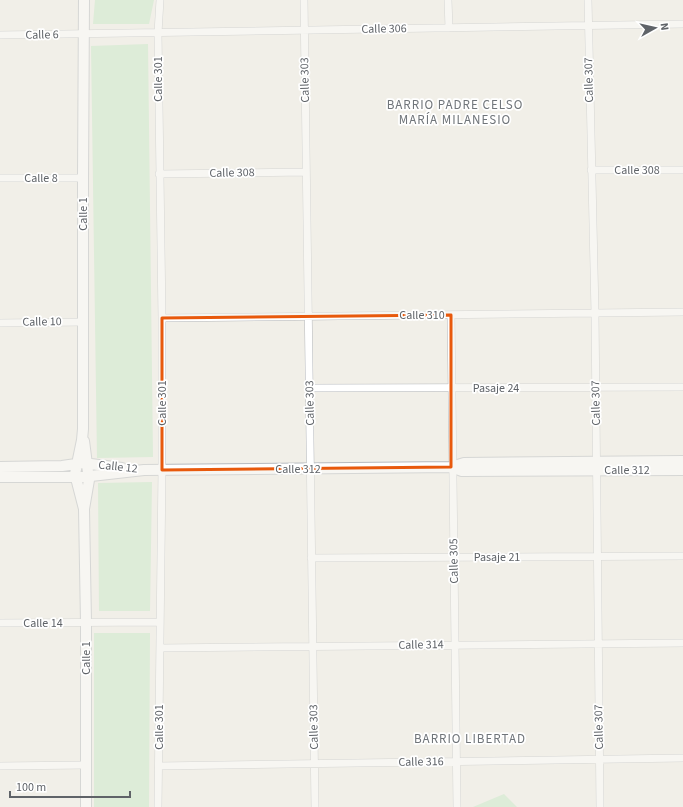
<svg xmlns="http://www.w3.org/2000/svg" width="683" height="807" font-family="'Source Sans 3',sans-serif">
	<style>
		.green { fill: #c5e8c5 }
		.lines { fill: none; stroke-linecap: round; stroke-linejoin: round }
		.street-casing { stroke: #b5b8bc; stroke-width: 8 }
		.secondary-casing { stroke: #b6babf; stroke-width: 12 }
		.street { stroke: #fff; stroke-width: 7 }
		.secondary { stroke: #fff; stroke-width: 10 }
		.marked { fill: none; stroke: #e8590c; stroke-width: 3; stroke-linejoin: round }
		.labels { text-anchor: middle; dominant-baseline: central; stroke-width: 3.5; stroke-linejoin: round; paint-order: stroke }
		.street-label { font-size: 12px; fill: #5f6368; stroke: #fff }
		.neighbourhood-label { font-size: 13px; letter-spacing: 1px; fill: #70757a; stroke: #fff }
	</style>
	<rect width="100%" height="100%" fill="#f1efe8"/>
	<!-- green -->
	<path class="green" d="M 95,0 L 154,0 L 149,24 L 93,24 Z
		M 148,44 L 153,457 L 97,458 L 91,46 Z
		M 152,482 L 150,611 L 99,611 L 98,483 Z
		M 94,633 L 150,633 L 149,807 L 94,807 Z
		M 504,794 L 517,807 L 473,807 Z"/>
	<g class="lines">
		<defs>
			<path id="street" d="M 304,0 C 307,269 312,538 315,807
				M 448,0 L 449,28
				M 588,0 L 595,313 L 600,807
				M 0,35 L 683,24
				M 591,170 L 683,170
				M 159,174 L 306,172
				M 0,178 L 83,178
				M 451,315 C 452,479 454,643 457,807
				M 162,318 L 683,312
				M 0,323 L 84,322
				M 309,388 L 683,387
				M 311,558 L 683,556
				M 0,623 L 160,622
				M 160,648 L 683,643
				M 0,766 L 86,765
				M 159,766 L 683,758
				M 158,807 L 162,470 L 162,318 L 158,33 L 160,0"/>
			<path id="secondary" d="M 84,441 L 89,480 L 84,509 L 86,623 L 86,807
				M 0,467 L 62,466 L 83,463 L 122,468
				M 451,467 L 462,471 L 683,470
				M 0,477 L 82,477 L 144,470 L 451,467 L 464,463 L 683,461
				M 84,509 L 75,474 L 82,440 L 83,429 L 83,178 L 84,0"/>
		</defs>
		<!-- street casing -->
		<use href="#street" class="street-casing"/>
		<!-- secondary casing -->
		<use href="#secondary" class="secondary-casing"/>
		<!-- street -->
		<use href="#street" class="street"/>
		<!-- secondary -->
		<use href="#secondary" class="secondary"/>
	</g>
	<!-- marked area -->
	<path d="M0 0H683V807H0ZM 451,315 L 451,467 L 162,470 L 162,318 Z" fill="#f1efe8" fill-opacity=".55" fill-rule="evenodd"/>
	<path class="marked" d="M 451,315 L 451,467 L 162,470 L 162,318 Z"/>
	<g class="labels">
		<!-- street labels -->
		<g class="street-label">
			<text transform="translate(384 29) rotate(-1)">Calle 306</text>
			<text transform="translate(42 35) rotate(-1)">Calle 6</text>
			<text transform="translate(158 79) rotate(-90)">Calle 301</text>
			<text transform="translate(305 80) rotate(-91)">Calle 303</text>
			<text transform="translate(589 80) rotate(-91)">Calle 307</text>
			<text x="637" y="170">Calle 308</text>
			<text transform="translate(232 173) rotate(-1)">Calle 308</text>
			<text x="41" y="178">Calle 8</text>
			<text transform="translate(83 214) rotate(-90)">Calle 1</text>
			<text x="422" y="315">Calle 310</text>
			<text transform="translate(42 322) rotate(-1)">Calle 10</text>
			<text x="496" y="388">Pasaje 24</text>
			<text transform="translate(162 403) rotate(-90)">Calle 301</text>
			<text transform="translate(310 403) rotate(-91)">Calle 303</text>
			<text transform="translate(596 403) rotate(-91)">Calle 307</text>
			<text transform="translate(118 467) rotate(6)">Calle 12</text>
			<text x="298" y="469">Calle 312</text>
			<text x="627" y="470">Calle 312</text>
			<text x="497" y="557">Pasaje 21</text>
			<text transform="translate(454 561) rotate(-91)">Calle 305</text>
			<text x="43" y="623">Calle 14</text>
			<text transform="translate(421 645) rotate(-1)">Calle 314</text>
			<text transform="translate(86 658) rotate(-90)">Calle 1</text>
			<text transform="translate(159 727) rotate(-90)">Calle 301</text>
			<text transform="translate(314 727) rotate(-91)">Calle 303</text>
			<text transform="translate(599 727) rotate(-91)">Calle 307</text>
			<text transform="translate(421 762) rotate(-1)">Calle 316</text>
		</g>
		<!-- neighbourhood labels -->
		<g class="neighbourhood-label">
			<text x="455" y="105">BARRIO PADRE CELSO<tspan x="455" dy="15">MARÍA MILANESIO</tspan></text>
			<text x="470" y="739">BARRIO LIBERTAD</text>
		</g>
	</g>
	<!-- north arrow -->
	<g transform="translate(655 28) rotate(82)" stroke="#ffffff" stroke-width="3" paint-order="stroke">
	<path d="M0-3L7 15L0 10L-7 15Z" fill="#5f6368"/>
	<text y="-6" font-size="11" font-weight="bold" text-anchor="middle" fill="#5f6368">N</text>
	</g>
	<!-- scale -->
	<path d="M10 791v6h120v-6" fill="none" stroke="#5f6368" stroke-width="2"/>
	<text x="16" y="791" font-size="12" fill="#5f6368" stroke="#ffffff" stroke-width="3" paint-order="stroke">100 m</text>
</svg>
